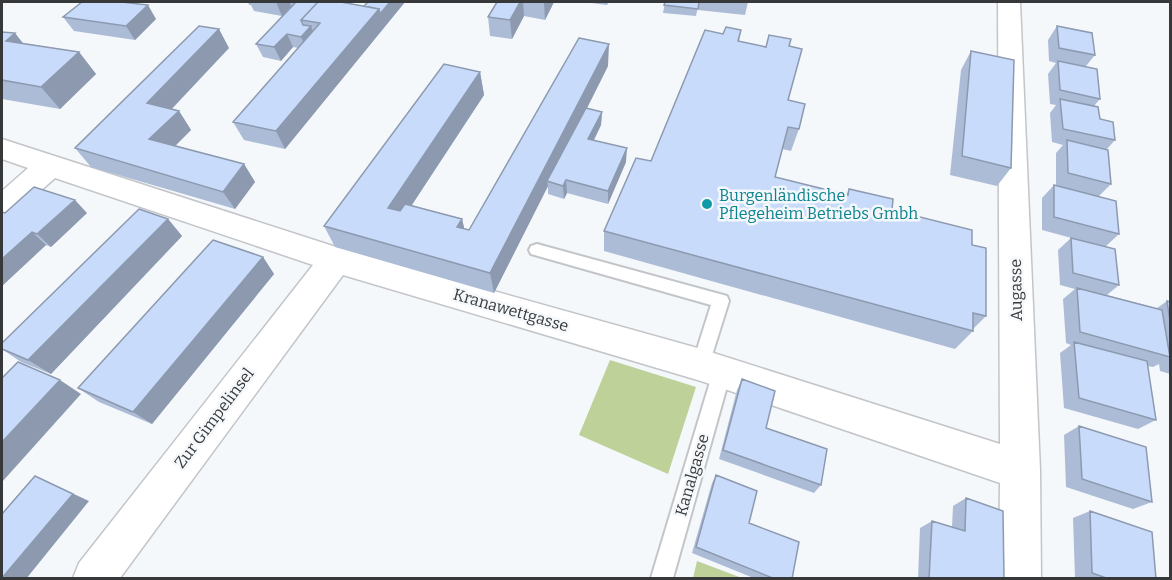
<svg xmlns="http://www.w3.org/2000/svg" width="1172" height="580" font-family="Bitter,serif">
	<style>
		.green { fill: #bed199 }
		.lines { fill: none; stroke-linecap: round; stroke-linejoin: round }
		.service-casing { stroke: #c3c5c9; stroke-width: 4 }
		.minor-casing { stroke: #c3c5c9; stroke-width: 3 }
		.service { fill: #fff; fill-rule: evenodd }
		.minor { fill: #fff; fill-rule: evenodd }
		.wall { fill: #acbcd7 }
		.shaded-wall { fill: #8c99af }
		.building { fill: #c8dbfa; stroke: #8c99af; stroke-width: 1.5 }
		.culture-dot { fill: #0f9aa8; stroke: #f5f8fb; stroke-width: 2 }
		.labels { text-anchor: middle; dominant-baseline: central; stroke-width: 5; stroke-linejoin: round; paint-order: stroke }
		.culture-label { font-size: 16px; fill: #0d838f; stroke: #f5f8fb; text-anchor: start }
		.street-label { font-size: 16px; fill: #37383a; stroke: #f5f8fb }
	</style>
	<rect width="100%" height="100%" fill="#f5f8fb"/>
	<!-- green -->
	<path class="green" d="M 610,360 L 696,387 L 668,474 L 579,435 Z
		M 697,561 L 742,578 L 693,578 Z"/>
	<g class="lines">
		<defs>
			<path id="service" d="M 537,244 L 727,296 L 729,301 L 707,371 L 701,373 L 695,371 L 692,365 L 711,305 L 531,254 L 529,250 L 531,246 Z
				M 722,364 L 728,366 L 731,372 L 673,578 L 651,578 L 713,372 L 716,366 Z"/>
			<path id="minor" d="M 998,2 L 1020,2 L 1040,470 L 1041,578 L 999,578 L 1000,483 L 701,381 L 343,275 L 120,578 L 73,578 L 79,563 L 313,265 L 55,178 L 13,215 L 2,218 L 2,191 L 28,168 L 2,159 L 2,139 L 336,247 L 701,349 L 1000,444 Z"/>
		</defs>
		<!-- service casing -->
		<use href="#service" class="service-casing"/>
		<!-- minor casing -->
		<use href="#minor" class="minor-casing"/>
		<!-- service -->
		<use href="#service" class="service"/>
		<!-- minor -->
		<use href="#minor" class="minor"/>
	</g>
	<!-- wall -->
	<path class="wall" d="M 248,2 L 341,2 L 364,6 L 405,2 L 285,149 L 244,140 L 233,122 L 298,48 L 293,47 L 281,61 L 263,57 L 256,44 L 292,6 L 282,16 L 254,11 L 251,5 L 249,5 Z
		M 497,2 L 554,2 L 545,20 L 524,16 L 512,39 L 490,36 L 488,17 Z
		M 583,2 L 609,2 L 607,5 Z
		M 665,2 L 699,2 L 696,16 L 663,13 Z
		M 699,2 L 748,2 L 745,15 L 698,10 Z
		M 63,17 L 156,19 L 135,40 L 74,31 Z
		M 1057,26 L 1095,55 L 1086,66 L 1100,99 L 1094,106 L 1100,119 L 1115,140 L 1107,149 L 1111,184 L 1099,196 L 1119,234 L 1105,247 L 1042,230 L 1042,198 L 1054,185 L 1056,185 L 1056,153 L 1063,145 L 1052,142 L 1050,113 L 1056,105 L 1050,104 L 1048,74 L 1056,63 L 1049,61 L 1048,40 Z
		M 741,30 L 739,41 L 766,47 L 789,46 L 788,100 L 799,129 L 791,151 L 782,149 L 775,177 L 846,195 L 849,189 L 892,210 L 972,245 L 986,316 L 973,329 L 973,331 L 955,349 L 604,251 L 604,231 L 651,161 Z
		M 2,32 L 23,43 L 79,52 L 96,74 L 60,109 L 2,99 Z
		M 229,48 L 171,110 L 179,111 L 191,130 L 175,146 L 244,164 L 255,182 L 235,209 L 91,167 L 75,148 Z
		M 971,51 L 1011,168 L 997,186 L 950,175 L 961,70 Z
		M 608,66 L 587,108 L 602,112 L 601,125 L 594,140 L 626,162 L 608,204 L 567,193 L 564,199 L 548,194 L 548,186 L 494,293 L 335,247 L 324,226 L 480,72 L 484,95 L 412,205 L 462,219 L 464,228 L 469,230 Z
		M 2,212 L 5,213 L 87,213 L 51,247 L 46,245 L 2,286 Z
		M 168,219 L 182,236 L 51,374 L 21,362 L 2,349 L 2,343 Z
		M 1071,238 L 1119,285 L 1107,295 L 1157,308 L 1167,301 L 1170,302 L 1170,374 L 1160,371 L 1159,364 L 1153,367 L 1147,366 L 1156,420 L 1138,429 L 1064,408 L 1060,353 L 1071,345 L 1066,343 L 1063,299 L 1075,289 L 1060,285 L 1058,250 Z
		M 263,257 L 274,274 L 152,424 L 99,402 L 78,388 Z
		M 742,379 L 766,428 L 821,485 L 814,493 L 719,459 L 737,390 Z
		M 1079,426 L 1152,502 L 1133,509 L 1066,487 L 1064,435 Z
		M 716,475 L 749,523 L 792,579 L 756,579 L 692,553 L 712,483 Z
		M 966,498 L 1004,579 L 918,579 L 920,528 L 932,521 L 952,527 L 953,506 Z
		M 1090,511 L 1156,579 L 1075,578 L 1073,518 Z"/>
	<!-- shaded-wall -->
	<path class="shaded-wall" d="M 276,2 L 290,2 L 291,6 L 282,16 Z
		M 390,2 L 405,2 L 285,149 L 276,131 L 379,9 Z
		M 520,2 L 523,2 L 524,16 L 512,39 L 510,20 Z
		M 544,2 L 554,2 L 545,20 Z
		M 148,5 L 156,19 L 135,40 L 126,26 Z
		M 311,26 L 316,40 L 307,50 L 301,37 Z
		M 219,29 L 229,48 L 160,121 L 147,103 Z
		M 15,33 L 33,56 L 6,41 Z
		M 287,34 L 293,47 L 281,61 L 274,47 Z
		M 609,44 L 608,66 L 550,182 L 547,181 L 548,186 L 494,293 L 490,273 Z
		M 79,52 L 96,74 L 60,109 L 41,87 Z
		M 480,72 L 484,95 L 396,229 L 388,208 Z
		M 179,111 L 191,130 L 163,158 L 149,139 Z
		M 602,112 L 601,125 L 588,152 L 588,139 Z
		M 627,148 L 626,162 L 608,204 L 608,191 Z
		M 244,164 L 255,182 L 235,209 L 223,192 Z
		M 566,180 L 567,193 L 564,199 L 563,186 Z
		M 75,200 L 87,213 L 51,247 L 37,234 Z
		M 168,219 L 182,236 L 51,374 L 28,360 Z
		M 462,219 L 467,240 L 457,227 Z
		M 32,232 L 46,245 L 2,286 L 2,259 Z
		M 263,257 L 274,274 L 152,424 L 133,412 Z
		M 60,380 L 81,394 L 2,482 L 2,442 Z
		M 35,476 L 89,501 L 26,579 L 2,579 Z"/>
	<!-- building -->
	<path class="building" d="M 82,2 L 121,2 L 148,5 L 126,26 L 63,17 Z
		M 296,2 L 318,2 L 301,20 L 303,25 L 311,26 L 301,37 L 287,34 L 274,47 L 256,44 Z
		M 318,2 L 341,2 L 379,9 L 276,131 L 233,122 L 320,23 L 301,20 Z
		M 368,2 L 390,2 L 380,14 L 379,9 L 364,6 Z
		M 497,2 L 520,2 L 510,20 L 488,17 Z
		M 665,2 L 699,2 L 698,9 L 664,5 Z
		M 199,26 L 219,29 L 147,103 L 179,111 L 149,139 L 244,164 L 223,192 L 75,148 Z
		M 1057,26 L 1092,33 L 1095,55 L 1059,48 Z
		M 726,27 L 741,30 L 738,41 L 766,47 L 769,35 L 791,39 L 789,46 L 802,49 L 788,100 L 805,104 L 799,129 L 788,127 L 775,177 L 848,195 L 849,189 L 893,199 L 892,210 L 972,230 L 972,245 L 986,248 L 986,316 L 973,313 L 973,331 L 604,231 L 636,158 L 651,161 L 705,30 L 723,34 Z
		M 2,32 L 15,33 L 6,41 L 79,52 L 41,87 L 2,80 Z
		M 579,38 L 609,44 L 490,273 L 324,226 L 444,64 L 480,72 L 388,208 L 400,211 L 405,204 L 462,219 L 457,227 L 469,230 Z
		M 971,51 L 1014,60 L 1011,168 L 962,156 Z
		M 1058,61 L 1097,69 L 1100,99 L 1060,90 Z
		M 1060,99 L 1098,107 L 1100,119 L 1113,122 L 1115,140 L 1063,129 Z
		M 586,108 L 602,112 L 588,139 L 627,148 L 608,191 L 566,180 L 563,186 L 547,181 Z
		M 1067,140 L 1108,150 L 1111,184 L 1068,173 Z
		M 1054,185 L 1116,201 L 1119,234 L 1054,217 Z
		M 34,187 L 75,200 L 37,234 L 32,232 L 2,259 L 2,212 L 5,213 Z
		M 139,209 L 168,219 L 28,360 L 2,349 L 2,343 Z
		M 1071,238 L 1115,249 L 1119,285 L 1073,273 Z
		M 213,240 L 263,257 L 133,412 L 78,388 Z
		M 1077,288 L 1162,310 L 1170,357 L 1080,332 Z
		M 1167,301 L 1170,302 L 1170,321 Z
		M 1074,342 L 1147,361 L 1156,420 L 1079,398 Z
		M 18,362 L 60,380 L 2,442 L 2,378 Z
		M 742,379 L 775,391 L 766,428 L 827,449 L 821,485 L 723,450 Z
		M 1079,426 L 1146,447 L 1152,502 L 1082,479 Z
		M 716,475 L 757,491 L 749,523 L 799,542 L 792,579 L 775,579 L 696,547 Z
		M 35,476 L 73,494 L 2,578 L 2,514 Z
		M 966,498 L 1003,511 L 1004,579 L 929,579 L 932,521 L 965,531 Z
		M 1090,511 L 1152,532 L 1156,579 L 1109,579 L 1092,573 Z"/>
	<!-- markers -->
	<circle class="culture-dot" cx="707" cy="204" r="6"/>
	<g class="labels">
		<!-- culture labels -->
		<g class="culture-label">
			<text x="719" y="195">Burgenländische<tspan x="719" dy="18">Pflegeheim Betriebs Gmbh</tspan></text>
		</g>
		<!-- street labels -->
		<g class="street-label">
			<text transform="translate(1016 290) rotate(-91)">Augasse</text>
			<text transform="translate(511 310) rotate(16)">Kranawettgasse</text>
			<text transform="translate(214 418) rotate(-53)">Zur Gimpelinsel</text>
			<text transform="translate(692 475) rotate(-74)">Kanalgasse</text>
		</g>
	</g>
	<!-- border -->
	<rect width="1172" height="580" fill="none" stroke="#37383a" stroke-width="6"/>
</svg>
